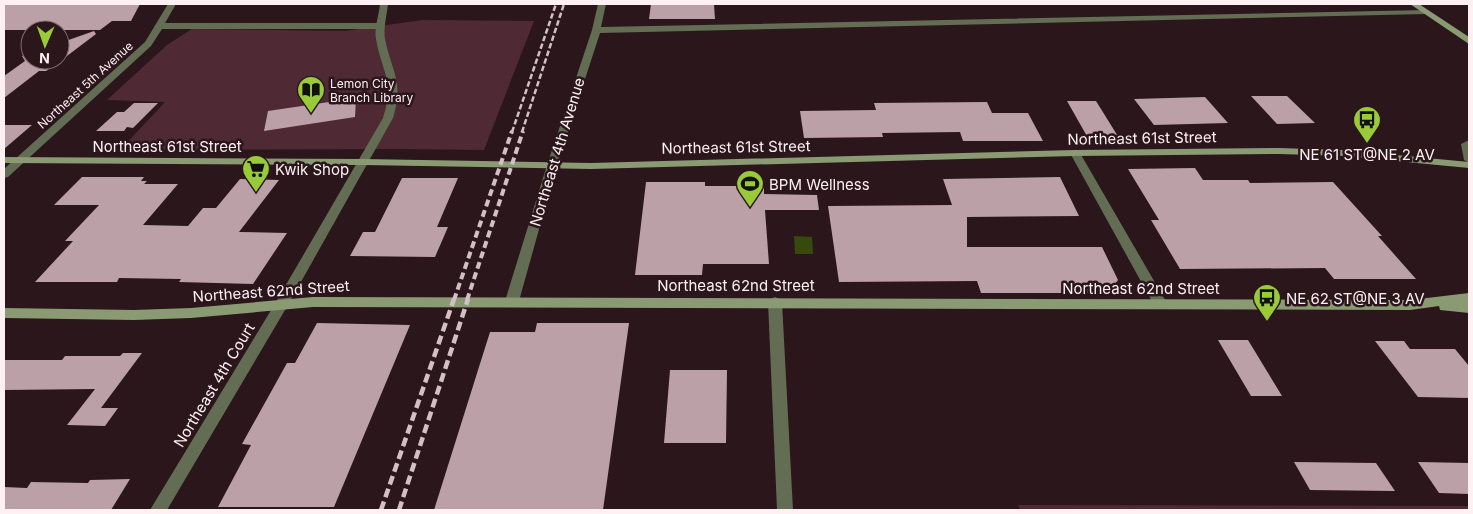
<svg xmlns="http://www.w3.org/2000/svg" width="1473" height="514" font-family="Inter,sans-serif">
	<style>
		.green { fill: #4f2a34 }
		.water { fill: #354a0c }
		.building { fill: #bba0a7 }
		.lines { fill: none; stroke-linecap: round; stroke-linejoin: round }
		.minor { fill: #626d54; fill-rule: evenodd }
		.tertiary { fill: #626d54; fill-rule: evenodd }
		.secondary { fill: #8a9b73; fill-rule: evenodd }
		.rail-far2 { stroke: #d1c1c5; stroke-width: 2.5; stroke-dasharray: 5.5 2.5; stroke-linecap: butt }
		.rail-far1 { stroke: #d1c1c5; stroke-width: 4; stroke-dasharray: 7 4; stroke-linecap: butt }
		.rail { stroke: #d1c1c5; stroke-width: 4.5; stroke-dasharray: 9 4.5; stroke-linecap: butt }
		.labels { text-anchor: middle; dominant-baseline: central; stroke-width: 5; stroke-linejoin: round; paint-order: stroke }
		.far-poi-label { font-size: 12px; fill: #fef0f3; stroke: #2a161b; text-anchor: start }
		.far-street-label { font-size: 12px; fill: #fef0f3; stroke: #2a161b }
		.street-label { font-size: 15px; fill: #fef0f3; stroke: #2a161b }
		.poi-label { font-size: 15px; fill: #fef0f3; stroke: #2a161b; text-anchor: start }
	</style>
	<rect width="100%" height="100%" fill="#2a161b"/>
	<!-- green -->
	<path class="green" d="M 422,20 L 534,21 L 484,150 L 401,149 L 120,150 L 165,102 L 107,100 L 167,45 L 192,29 L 345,31 Z
		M 1018,505 L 1469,506 L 1469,510 L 1020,510 Z"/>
	<!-- water -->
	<path class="water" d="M 794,236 L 812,237 L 813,254 L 795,254 Z"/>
	<!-- building -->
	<path class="building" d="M 4,4 L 140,4 L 131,21 L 112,21 L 100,30 L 4,30 Z
		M 651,4 L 714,4 L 715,19 L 649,19 Z
		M 94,31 L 96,34 L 59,62 L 46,71 L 39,71 L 4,98 L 4,76 L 25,61 L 22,56 L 30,54 L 30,60 L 60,60 L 60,43 Z
		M 1251,96 L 1287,96 L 1315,123 L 1277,124 Z
		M 1205,97 L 1228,123 L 1154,125 L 1134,99 Z
		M 356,98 L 355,117 L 264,131 L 268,111 Z
		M 1067,101 L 1096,101 L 1119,138 L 1088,138 Z
		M 987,102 L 992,113 L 1028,113 L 1043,141 L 963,141 L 960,132 L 882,133 L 883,137 L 804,138 L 800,111 L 876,110 L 874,103 Z
		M 134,103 L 158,103 L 133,128 L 127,127 L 124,131 L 96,131 L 117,112 L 124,112 Z
		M 4,125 L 32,125 L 4,149 Z
		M 1195,168 L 1203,180 L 1248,180 L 1250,183 L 1333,182 L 1382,236 L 1378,236 L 1416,279 L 1334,279 L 1325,268 L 1180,269 L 1151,220 L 1159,220 L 1128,169 Z
		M 82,177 L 144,177 L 141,181 L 147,181 L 144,184 L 178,184 L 143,225 L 188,226 L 203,208 L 216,208 L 240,179 L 279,180 L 239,232 L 287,233 L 253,284 L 179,282 L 181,279 L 119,278 L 117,282 L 35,282 L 73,241 L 65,241 L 99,205 L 54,205 Z
		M 1060,177 L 1079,216 L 967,217 L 967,247 L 1102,247 L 1118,280 L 1109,293 L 981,293 L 977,281 L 839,282 L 828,206 L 952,205 L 943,179 Z
		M 402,178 L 458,178 L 437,227 L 448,227 L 435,257 L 350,256 L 363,232 L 375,232 Z
		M 646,182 L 705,182 L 705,186 L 764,186 L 764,194 L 817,195 L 819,210 L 765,210 L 769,264 L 703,264 L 702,275 L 635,275 Z
		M 317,323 L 410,325 L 334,507 L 218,507 L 251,445 L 242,444 L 287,363 L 295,363 Z
		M 537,323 L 629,323 L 603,510 L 434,510 L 490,332 L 535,332 Z
		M 1218,340 L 1248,340 L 1282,396 L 1251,396 Z
		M 1375,341 L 1404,341 L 1410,349 L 1455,349 L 1469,366 L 1469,398 L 1418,397 Z
		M 123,353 L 142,353 L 101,408 L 118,408 L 105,426 L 67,425 L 95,389 L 4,390 L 4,360 L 62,360 L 65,356 L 120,356 Z
		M 670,370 L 727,370 L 726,443 L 664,443 Z
		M 1294,462 L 1376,463 L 1395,491 L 1310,490 Z
		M 1418,462 L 1469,463 L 1469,494 L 1439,493 Z
		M 130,479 L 111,510 L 4,510 L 4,487 L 27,488 L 31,482 L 88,483 L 90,480 Z"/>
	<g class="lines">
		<!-- minor -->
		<path class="minor" d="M 168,4 L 176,4 L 165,23 L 380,23 L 384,26 L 380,29 L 162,29 L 151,46 L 8,177 L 4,178 L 4,169 L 145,42 Z
			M 598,4 L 606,4 L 601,27 L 1426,10 L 1430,12 L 1426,14 L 600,33 L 557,165 L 519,301 L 517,304 L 507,304 L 505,301 L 547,165 L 592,30 Z
			M 1469,140 L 1469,163 L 1464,160 L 1461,144 Z
			M 1075,150 L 1080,153 L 1168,305 L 1166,308 L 1156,308 L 1154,305 L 1070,153 Z
			M 775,297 L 780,299 L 782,302 L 793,510 L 777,510 L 768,302 L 770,299 Z"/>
		<!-- tertiary -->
		<path class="tertiary" d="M 380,4 L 388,4 C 387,15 383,28 385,39 C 392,73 404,81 393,118 L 288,305 L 167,510 L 150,510 L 276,302 L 383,118 C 395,80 382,73 376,39 C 374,28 379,15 380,4 Z"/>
		<!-- secondary -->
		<path class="secondary" d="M 1410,4 L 1419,4 L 1469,37 L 1469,44 Z
			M 1279,148 L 1343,150 L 1469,162 L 1469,168 L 1343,156 L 1279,154 L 1075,156 L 591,169 L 363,165 L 4,163 L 4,157 L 363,159 L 591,163 L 1075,150 Z
			M 1469,293 L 1469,303 L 1466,303 L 1469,303 L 1469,313 L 1440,310 L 1439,306 L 1410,310 L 313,307 L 191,318 L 134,320 L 4,318 L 4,308 L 134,310 L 191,308 L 313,297 L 1410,300 Z"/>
		<!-- rail-far2 -->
		<path class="rail-far2" d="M 512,132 L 556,4
			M 522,132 L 564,4"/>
		<!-- rail-far1 -->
		<path class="rail-far1" d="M 454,300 L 512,131
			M 467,300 L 523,131"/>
		<!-- rail -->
		<path class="rail" d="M 381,510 L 454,299
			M 399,510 L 468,299"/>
	</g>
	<!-- icons -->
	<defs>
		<symbol id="library-pin" viewBox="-11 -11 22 30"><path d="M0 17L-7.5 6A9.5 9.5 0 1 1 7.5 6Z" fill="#98cb37" stroke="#2a161b"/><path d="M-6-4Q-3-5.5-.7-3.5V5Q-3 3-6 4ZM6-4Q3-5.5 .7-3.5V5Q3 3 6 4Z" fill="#111"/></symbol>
		<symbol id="bus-pin" viewBox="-11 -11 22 30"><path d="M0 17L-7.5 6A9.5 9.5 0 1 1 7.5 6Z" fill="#98cb37" stroke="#2a161b"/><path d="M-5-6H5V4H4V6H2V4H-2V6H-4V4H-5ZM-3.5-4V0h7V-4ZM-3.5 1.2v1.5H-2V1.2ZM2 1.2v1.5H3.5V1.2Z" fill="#111"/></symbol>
		<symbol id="supermarket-pin" viewBox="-11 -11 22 30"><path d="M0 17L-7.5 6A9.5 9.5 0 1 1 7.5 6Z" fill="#98cb37" stroke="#2a161b"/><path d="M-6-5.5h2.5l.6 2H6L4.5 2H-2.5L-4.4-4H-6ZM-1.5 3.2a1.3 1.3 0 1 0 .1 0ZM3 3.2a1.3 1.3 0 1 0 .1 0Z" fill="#111"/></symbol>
		<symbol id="stadium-pin" viewBox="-11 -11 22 30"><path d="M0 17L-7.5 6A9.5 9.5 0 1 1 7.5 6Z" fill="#98cb37" stroke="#2a161b"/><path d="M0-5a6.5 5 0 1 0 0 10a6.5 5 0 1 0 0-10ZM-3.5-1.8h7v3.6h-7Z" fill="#111"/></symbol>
	</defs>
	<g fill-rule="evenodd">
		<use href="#library-pin" x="295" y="74" width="32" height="43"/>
		<use href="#bus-pin" x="1351" y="104" width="32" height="43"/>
		<use href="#supermarket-pin" x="240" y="153" width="32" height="43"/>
		<use href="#stadium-pin" x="734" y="168" width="32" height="43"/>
		<use href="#bus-pin" x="1251" y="282" width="32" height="43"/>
	</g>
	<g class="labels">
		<!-- far-poi labels -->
		<g class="far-poi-label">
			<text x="330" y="83">Lemon City<tspan x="330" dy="14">Branch Library</tspan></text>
		</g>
		<!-- far-street labels -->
		<g class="far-street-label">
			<text transform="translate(85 85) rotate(-42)">Northeast 5th Avenue</text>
		</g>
		<!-- street labels -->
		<g class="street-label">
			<text transform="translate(1142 138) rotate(-1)">Northeast 61st Street</text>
			<text x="167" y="146">Northeast 61st Street</text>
			<text transform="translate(736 147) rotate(-1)">Northeast 61st Street</text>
			<text transform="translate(557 152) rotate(-73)">Northeast 4th Avenue</text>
			<text x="736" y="285">Northeast 62nd Street</text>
			<text x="1141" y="288">Northeast 62nd Street</text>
			<text transform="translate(271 291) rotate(-4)">Northeast 62nd Street</text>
			<text transform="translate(214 385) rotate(-59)">Northeast 4th Court</text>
		</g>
		<!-- poi labels -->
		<g class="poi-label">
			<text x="1367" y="154" text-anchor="middle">NE 61 ST@NE 2 AV</text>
			<text x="275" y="169">Kwik Shop</text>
			<text x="769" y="184">BPM Wellness</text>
			<text x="1286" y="298">NE 62 ST@NE 3 AV</text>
		</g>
	</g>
	<!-- border -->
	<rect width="1473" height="514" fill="none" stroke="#fef0f3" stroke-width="10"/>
	<!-- north arrow -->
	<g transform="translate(45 45) rotate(182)"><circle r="24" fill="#2a161b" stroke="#7f6d71"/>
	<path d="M0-4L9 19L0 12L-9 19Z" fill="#98cb37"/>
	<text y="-8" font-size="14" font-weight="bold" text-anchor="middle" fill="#fef0f3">N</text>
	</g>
</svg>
